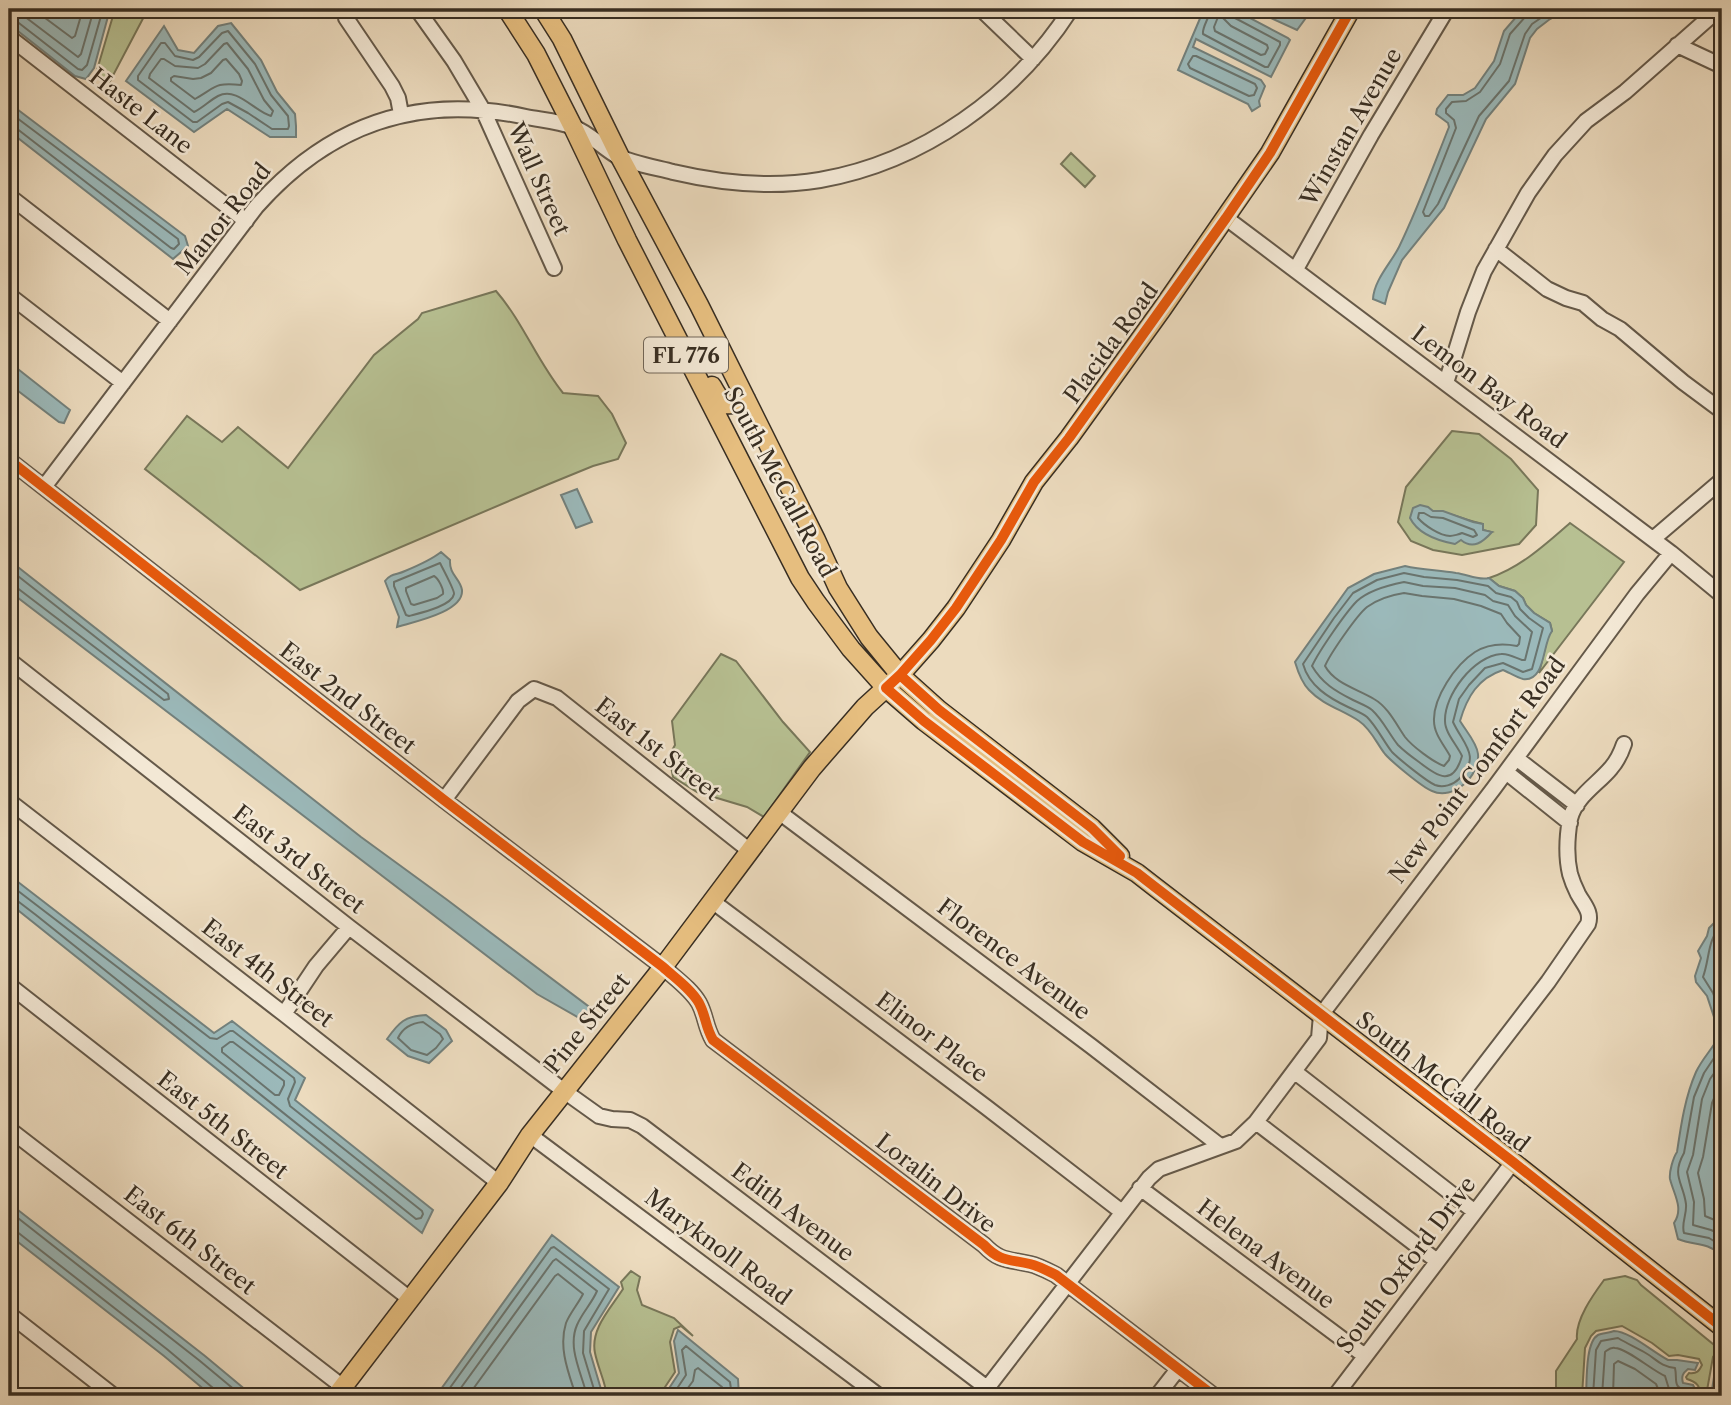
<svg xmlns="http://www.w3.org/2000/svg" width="1731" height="1405" font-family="'Libre Caslon Text',serif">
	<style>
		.green { fill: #b7c092; stroke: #78775a; stroke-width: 2; fill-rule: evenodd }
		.water { fill: #9bb9ba; stroke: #73817d; stroke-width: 2 }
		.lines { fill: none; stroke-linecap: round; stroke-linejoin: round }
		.shore { stroke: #6a746e; stroke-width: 2 }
		.minor-casing { stroke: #655949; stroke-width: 18 }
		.major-casing { stroke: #382e22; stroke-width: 21 }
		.minor { stroke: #f3e8d5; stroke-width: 14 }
		.major { stroke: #e6be7f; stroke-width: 18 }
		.cycleway-casing { stroke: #f3e8d5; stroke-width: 15 }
		.cycleway { stroke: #e8590c; stroke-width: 10 }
		.labels { text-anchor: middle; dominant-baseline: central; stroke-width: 5; stroke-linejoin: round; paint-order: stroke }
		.shield { fill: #f3e8d5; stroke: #706658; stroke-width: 2 }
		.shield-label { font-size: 21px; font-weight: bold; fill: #382e22 }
		.street-label { font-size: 23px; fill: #382e22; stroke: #f3e8d5 }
	</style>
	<rect width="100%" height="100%" fill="#ecdbbe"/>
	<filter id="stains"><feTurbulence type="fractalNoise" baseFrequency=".00286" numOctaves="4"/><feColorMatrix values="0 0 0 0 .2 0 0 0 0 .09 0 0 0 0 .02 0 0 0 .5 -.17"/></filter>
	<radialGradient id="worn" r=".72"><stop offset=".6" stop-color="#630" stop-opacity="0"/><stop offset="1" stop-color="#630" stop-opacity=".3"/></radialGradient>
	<!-- green -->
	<path class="green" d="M 115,9 L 148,9 L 108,85 L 95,74 L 97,70 Z
		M 1071,153 L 1095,176 L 1085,187 L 1061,164 Z
		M 496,291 C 523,322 537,361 563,393 L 598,396 L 612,414 L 626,443 L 618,459 L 593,466 L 549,484 L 300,590 L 145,469 L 187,416 L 222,442 L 238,427 L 288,468 L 374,355 L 418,319 L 422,313 Z
		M 1452,431 L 1479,434 L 1511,459 L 1538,490 L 1536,525 L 1519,544 L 1462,555 L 1433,550 L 1411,541 L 1398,522 L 1406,487 ZM 1433,511 C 1451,512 1466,521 1483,524 L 1483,530 L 1491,532 L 1461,540 Z
		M 1570,523 L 1624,562 L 1539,673 L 1548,636 L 1552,631 L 1550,623 L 1534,613 L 1526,605 L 1523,598 L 1515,591 L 1499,586 L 1489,578 C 1520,568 1546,544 1570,523 Z
		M 721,654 L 736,661 L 783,722 L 810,752 L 764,817 L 747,807 L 697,792 L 673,777 L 669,756 L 675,745 L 672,721 Z
		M 631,1271 L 640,1277 L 637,1290 L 642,1305 L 674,1318 L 693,1336 L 681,1326 L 674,1329 L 670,1342 L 675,1372 L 659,1396 L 607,1396 C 605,1381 598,1368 595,1353 C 590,1329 611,1308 623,1289 L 621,1282 Z
		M 1625,1276 L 1637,1280 L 1641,1285 L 1719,1349 L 1713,1357 L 1706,1396 L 1701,1396 C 1700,1386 1697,1382 1687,1379 L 1686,1377 L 1689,1373 C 1697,1374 1699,1371 1702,1365 L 1699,1359 L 1678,1355 L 1669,1356 L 1652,1343 L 1622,1326 L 1596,1331 L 1591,1336 L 1585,1348 L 1582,1396 L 1554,1396 L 1556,1390 L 1556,1371 L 1577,1339 C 1575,1320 1593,1295 1604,1280 Z"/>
	<!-- water -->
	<path class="water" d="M 9,9 L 110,9 L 94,68 L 86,79 L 75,76 L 9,24 Z
		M 1204,9 L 1233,9 L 1288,38 L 1290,40 L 1271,77 L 1196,39 L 1193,47 L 1261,80 L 1265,86 L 1259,101 L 1260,106 L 1252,111 L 1248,104 L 1178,70 Z
		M 1251,9 L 1306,9 L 1308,15 L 1297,30 Z
		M 1523,9 L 1569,9 L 1550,19 L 1537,29 L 1530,38 L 1515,84 L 1486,119 L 1444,208 L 1402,260 L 1388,292 L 1385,304 L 1373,299 C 1374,280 1391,263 1399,247 C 1418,208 1433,167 1449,127 L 1448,123 L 1436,114 L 1437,109 L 1448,95 L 1463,95 L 1475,88 L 1494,61 L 1504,31 Z
		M 231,23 L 261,60 L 277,92 L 295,114 L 296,126 L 296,137 L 270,137 L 227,109 L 194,132 L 126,81 L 164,26 L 178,50 L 194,53 L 218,26 Z
		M 9,103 L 185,236 L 188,246 L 173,259 L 9,131 Z
		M 9,362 L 70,410 L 64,423 L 59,422 L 9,384 Z
		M 577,489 L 592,522 L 576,528 L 561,495 Z
		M 1420,505 L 1428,507 L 1433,511 L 1443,511 L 1473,522 L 1483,524 L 1483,530 L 1492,532 C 1483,542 1473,550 1461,540 L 1455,544 C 1439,541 1418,534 1410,518 L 1413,508 Z
		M 441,552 L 450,560 C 449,575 460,578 462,590 C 464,612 413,622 397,627 L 399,617 L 385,581 C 391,573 397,575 405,571 C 417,566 431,560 441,552 Z
		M 9,560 L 361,837 L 446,899 L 592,1009 L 588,1023 L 537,994 L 9,591 Z
		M 1405,566 C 1422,570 1438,570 1456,573 C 1467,574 1478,581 1489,578 L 1499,586 L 1515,591 L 1523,598 L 1526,605 L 1534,613 L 1550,623 L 1552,631 C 1542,644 1546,682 1523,679 C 1518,678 1508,672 1503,670 C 1478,678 1467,697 1460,721 C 1466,731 1477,743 1478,754 C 1480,776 1453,801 1432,791 C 1422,787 1392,762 1385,754 C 1377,744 1371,729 1359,721 C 1343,710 1323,705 1309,690 C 1302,683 1298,672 1295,662 L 1348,588 L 1374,574 Z
		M 9,875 L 214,1033 L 232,1021 L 305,1078 L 295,1100 L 433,1210 L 422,1233 L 9,903 Z
		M 1722,915 L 1722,1255 C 1705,1241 1695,1246 1678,1239 L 1674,1223 C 1684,1208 1674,1195 1670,1179 C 1669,1172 1673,1158 1677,1152 C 1681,1125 1685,1097 1696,1072 C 1702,1059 1713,1048 1720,1035 L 1707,996 L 1696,982 L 1695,976 L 1701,958 L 1698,951 L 1707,936 L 1709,928 Z
		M 426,1015 L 446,1030 L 452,1041 L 429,1063 L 408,1056 L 387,1039 C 399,1022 405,1016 426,1015 Z
		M 9,1203 L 205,1356 L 253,1396 L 212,1396 L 164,1356 L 9,1235 Z
		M 552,1235 L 619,1287 L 591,1332 L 590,1352 L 603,1396 L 436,1396 Z
		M 678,1330 L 738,1379 L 739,1396 L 664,1396 L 679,1373 L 674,1341 Z
		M 1614,1331 C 1629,1331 1654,1353 1668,1360 L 1677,1360 L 1698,1363 L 1695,1370 L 1688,1369 C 1683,1373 1681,1376 1683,1383 L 1693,1385 L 1696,1391 L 1696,1396 L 1586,1396 C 1587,1383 1585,1342 1598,1335 C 1602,1333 1609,1333 1614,1331 Z
		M 1722,1351 L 1722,1396 L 1711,1396 L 1717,1358 Z"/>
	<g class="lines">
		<!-- shore -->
		<path class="shore" d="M 33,9 L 72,38 L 75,36 L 83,9
			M 1210,9 C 1210,18 1202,26 1203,34 L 1265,67 L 1268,67 L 1280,45 L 1280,42 L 1235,18 L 1232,14 L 1231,9
			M 1528,9 L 1527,15 L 1510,34 L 1500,64 L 1480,92 L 1466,101 L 1452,102 L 1446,109 L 1446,113 L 1454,120 L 1456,128 L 1423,212 L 1425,216 L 1429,216 L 1438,204 L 1479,116 L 1509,81 L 1525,34 L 1532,24 L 1554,9
			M 9,10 L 20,13 L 78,57 L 81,54 L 94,9
			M 1221,16 L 1231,26 L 1267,45 L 1268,48 L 1265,54 L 1261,55 L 1215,31 L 1214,27 L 1218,17 Z
			M 9,18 L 15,20 L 78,69 L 82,70 L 87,65 L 103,9
			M 228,31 L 255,64 L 271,95 L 288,116 L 289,126 L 288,129 L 272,129 L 248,113 L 228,102 L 222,104 L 197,122 L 193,122 L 138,80 L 138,76 L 161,43 L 165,43 L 175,56 L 193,60 L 199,57 L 222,33 Z
			M 227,43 L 248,69 L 264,100 L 273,111 L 271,116 C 255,112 237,86 218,96 C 210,100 203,108 194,112 L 149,78 L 150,74 L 161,59 L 164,59 L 175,66 L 198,68 L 205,64 L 224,44 Z
			M 1193,56 L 1196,56 L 1255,84 L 1257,88 L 1254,95 L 1249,96 L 1190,68 L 1188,64 Z
			M 226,59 L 239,74 L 242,81 L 241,85 C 215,82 216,87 195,99 L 171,81 L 171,78 L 174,76 L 193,79 L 201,78 L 211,73 L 223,60 Z
			M 9,112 L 178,239 L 179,244 L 174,249 L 171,248 L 16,128 L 9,126
			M 1419,513 L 1424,513 L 1431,517 L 1443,518 L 1474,530 L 1477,535 L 1473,537 L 1462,533 C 1460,534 1453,536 1450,536 C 1440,536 1424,525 1418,518 Z
			M 440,563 C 442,567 455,591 454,594 C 452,606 420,613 409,616 L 406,615 L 394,586 L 394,582 Z
			M 9,569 L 168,694 L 169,699 L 164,700 L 16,587 L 9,586
			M 1404,573 L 1424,577 L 1457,580 L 1488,586 L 1496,593 L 1511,597 L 1517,602 L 1520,609 L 1529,618 L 1543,628 L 1532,669 L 1523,672 L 1503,663 L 1485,668 L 1469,685 L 1459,699 L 1453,722 C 1463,744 1482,756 1459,779 C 1453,785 1443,788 1435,785 C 1426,781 1399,759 1392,752 C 1384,742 1377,727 1367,717 C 1362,713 1354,710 1348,707 C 1329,698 1309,686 1303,664 L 1334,618 L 1353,593 L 1377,580 Z
			M 434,576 C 438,578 444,589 443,594 L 437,598 L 414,605 L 411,604 L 406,591 L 406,588 Z
			M 1404,582 L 1423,586 L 1455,588 L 1485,595 L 1493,601 L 1508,605 L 1515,616 L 1532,632 L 1525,660 L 1522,660 C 1516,658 1508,653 1501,654 C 1474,656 1444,695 1445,721 C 1445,733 1457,745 1462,756 C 1453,787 1438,777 1419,762 C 1412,757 1404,751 1398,745 C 1389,734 1383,720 1372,710 C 1367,706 1359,703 1353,700 C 1335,691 1322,683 1312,666 C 1319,651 1346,612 1357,601 C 1369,590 1389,585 1404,582 Z
			M 1404,593 L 1422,596 L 1454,599 L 1481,606 L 1501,614 L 1507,623 L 1520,637 L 1519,644 L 1517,646 C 1502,643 1488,644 1475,652 C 1455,665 1433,698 1434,721 C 1434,734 1444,745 1450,756 L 1449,760 L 1444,766 C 1433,762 1412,746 1405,737 C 1396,724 1388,707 1374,699 C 1358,689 1335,684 1325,666 C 1330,654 1357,615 1367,607 C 1378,599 1391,595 1404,593 Z
			M 9,884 L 210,1038 L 217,1039 L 230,1031 L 233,1031 L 294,1078 L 295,1082 L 288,1099 L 290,1106 L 422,1211 L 423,1214 L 421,1218 L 416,1219 L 36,915 L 15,899 L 9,898
			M 1722,925 C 1707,939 1710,958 1703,977 L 1713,993 L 1722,1018
			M 423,1022 L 440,1034 L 443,1039 L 436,1048 L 427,1055 L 411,1050 L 398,1038 C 403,1027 412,1023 423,1022 Z
			M 230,1042 L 233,1042 L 284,1081 L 284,1085 L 279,1095 L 275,1095 L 222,1052 L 222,1048 Z
			M 1722,1046 L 1704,1073 L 1694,1097 L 1684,1153 C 1671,1176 1683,1182 1686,1204 C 1687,1215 1681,1223 1684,1233 L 1709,1238 L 1722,1246
			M 1722,1062 L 1710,1079 L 1702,1099 L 1693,1155 L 1687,1172 L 1694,1202 L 1693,1225 L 1711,1230 L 1722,1235
			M 1722,1080 L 1712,1103 L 1703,1157 L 1698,1173 L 1704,1199 L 1705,1216 L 1722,1223
			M 9,1211 L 200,1361 L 242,1396
			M 9,1230 L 16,1231 L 168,1350 L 213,1388 L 216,1396
			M 444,1396 L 551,1248 L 554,1247 L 609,1289 L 584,1331 L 583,1353 L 596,1396
			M 455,1396 L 553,1261 L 556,1259 L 597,1291 C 592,1303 582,1313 577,1325 C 567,1348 582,1374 587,1396
			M 468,1396 L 555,1276 L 558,1274 L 583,1294 C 578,1304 570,1313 566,1323 C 558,1348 569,1374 576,1396
			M 672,1396 L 686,1375 L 682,1350 L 686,1346 L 730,1382 L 732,1396
			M 682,1396 L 693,1381 L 695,1370 L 698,1368 L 722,1387 L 724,1396
			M 1593,1396 L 1596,1350 L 1601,1341 L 1618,1338 C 1626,1343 1635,1347 1644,1352 C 1657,1359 1659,1366 1675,1368 C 1678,1381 1671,1386 1688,1392 L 1690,1396
			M 1602,1396 L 1605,1352 C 1608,1350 1610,1347 1615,1348 C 1626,1348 1653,1371 1665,1376 L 1669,1389 L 1676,1396
			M 1613,1396 L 1614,1364 L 1618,1361 L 1635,1369 L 1656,1384 L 1661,1396"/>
		<defs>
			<path id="minor" d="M 417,9 L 454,61 L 483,110 L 554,268
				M 981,9 L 1033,59
				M 346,18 L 392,86 L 398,98 L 401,114
				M 9,37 L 246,221
				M 1677,45 L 1722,66
				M 9,196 L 170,321
				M 1226,218 L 1671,553 L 1722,595
				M 1496,249 L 1547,289 L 1566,298 L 1583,303 L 1602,319 L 1620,329 L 1683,382 L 1722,411
				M 1296,269 L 1371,135 L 1447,9
				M 9,295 L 123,383
				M 1446,383 L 1468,312 L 1484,271 L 1528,193 L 1555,155 L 1586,121 L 1625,92 L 1719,9
				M 9,460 L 444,800 L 663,967 C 675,978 691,989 699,1003 C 706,1016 705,1026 713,1040 L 984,1245 C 1000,1262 1009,1259 1030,1264 C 1039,1266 1048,1271 1056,1275 L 1214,1396
				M 44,487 L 256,207 C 329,124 418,93 526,117 C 541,120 559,121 573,127 C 589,133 602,147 617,156 C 630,163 658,168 673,172 C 720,183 772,188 820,180 C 923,162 1015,96 1071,9
				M 1653,539 L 1722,480
				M 9,660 L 349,927 L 564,1091 L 599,1116 L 612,1119 L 630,1120 L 642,1126 L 987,1388
				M 1516,758 L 1577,805
				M 1506,772 L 1570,823
				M 444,800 L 518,701 L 534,689 L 557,698 L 750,851
				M 9,801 L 284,1014 L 499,1183
				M 779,812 L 1091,1046 L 1219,1145
				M 712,901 L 986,1107 L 1122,1212
				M 9,985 L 410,1299
				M 284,1014 L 316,966 L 349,927
				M 1295,1072 L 1475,1212
				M 1448,1112 L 1548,982 L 1588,924 C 1592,912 1584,905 1578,894 C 1575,888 1572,881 1570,874 C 1566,857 1567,837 1570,819 C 1575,797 1598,784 1611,768 C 1617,761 1621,753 1624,744
				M 1256,1122 L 1437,1261
				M 9,1129 L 343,1387
				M 530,1135 L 879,1396
				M 1140,1188 L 1365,1356
				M 9,1314 L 114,1396
				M 981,1396 L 1149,1178 L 1159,1169 L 1236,1141 L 1256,1122 L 1319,1038 L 1321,1015 L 1494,788 L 1637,594 L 1671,553
				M 1157,1396 L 1178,1369
				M 1335,1396 L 1513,1162"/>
			<path id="major" d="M 507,9 L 536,54 L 573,127 L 627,240 L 800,578 L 816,602 L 851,649 L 886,688 L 924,721 L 1083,842 L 1137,873 L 1155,887 L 1513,1162 L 1722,1327
				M 543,9 L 562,39 L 620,157 L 699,305 L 816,540 L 838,588 L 869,637 L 900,675 L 939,710 L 1092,828 L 1120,856
				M 712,386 C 722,404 726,410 746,399
				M 336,1396 L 499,1183 L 530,1135 L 663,967 L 812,768 L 865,707 L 900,675 L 931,640 L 956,608 L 1001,540 L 1034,482 L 1069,438 L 1162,309 L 1270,153 L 1351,9"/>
		</defs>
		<!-- minor casing -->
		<use href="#minor" class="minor-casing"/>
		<!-- major casing -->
		<use href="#major" class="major-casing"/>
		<!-- minor -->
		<use href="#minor" class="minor"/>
		<!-- major -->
		<use href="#major" class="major"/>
		<defs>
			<path id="cycleway" d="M 1351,9 L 1270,153 L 1226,218 L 1069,438 L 1034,482 L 1001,540 L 956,608 L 931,640 L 900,675 L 886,688 L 924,721 L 1083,842 L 1137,873 L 1155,887 L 1513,1162 L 1722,1327
				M 9,460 L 444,800 L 663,967 C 675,978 691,989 699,1003 C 706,1016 705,1026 713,1040 L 984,1245 C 1000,1262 1009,1259 1030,1264 C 1039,1266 1048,1271 1056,1275 L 1214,1396
				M 900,675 L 939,710 L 1092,828 L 1120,856"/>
		</defs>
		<!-- cycleway casing -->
		<use href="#cycleway" class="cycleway-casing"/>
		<!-- cycleway -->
		<use href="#cycleway" class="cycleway"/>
	</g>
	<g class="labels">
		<!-- shield labels -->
		<rect class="shield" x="644" y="337.5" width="84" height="35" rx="5"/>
		<g class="shield-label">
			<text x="686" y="355">FL 776</text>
		</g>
		<!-- street labels -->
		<g class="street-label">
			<text transform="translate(141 111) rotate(38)">Haste Lane</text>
			<text transform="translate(1351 127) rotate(-60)">Winstan Avenue</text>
			<text transform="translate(539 179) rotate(66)">Wall Street</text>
			<text transform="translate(223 219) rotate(-51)">Manor Road</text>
			<text transform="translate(1111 343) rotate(-54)">Placida Road</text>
			<text transform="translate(1489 387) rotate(37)">Lemon Bay Road</text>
			<text transform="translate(780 482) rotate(62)">South McCall Road</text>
			<text transform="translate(348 698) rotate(38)">East 2nd Street</text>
			<text transform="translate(658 749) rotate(38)">East 1st Street</text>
			<text transform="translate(1477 770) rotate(-53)">New Point Comfort Road</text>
			<text transform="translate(299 859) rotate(38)">East 3rd Street</text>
			<text transform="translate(1014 959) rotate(37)">Florence Avenue</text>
			<text transform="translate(268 973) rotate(38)">East 4th Street</text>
			<text transform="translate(587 1023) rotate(-51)">Pine Street</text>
			<text transform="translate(932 1037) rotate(37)">Elinor Place</text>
			<text transform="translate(1443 1082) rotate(38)">South McCall Road</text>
			<text transform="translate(223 1125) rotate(38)">East 5th Street</text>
			<text transform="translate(936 1183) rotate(38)">Loralin Drive</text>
			<text transform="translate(793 1212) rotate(37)">Edith Avenue</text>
			<text transform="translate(190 1240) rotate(38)">East 6th Street</text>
			<text transform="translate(718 1247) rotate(37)">Maryknoll Road</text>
			<text transform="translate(1266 1254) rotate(37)">Helena Avenue</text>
			<text transform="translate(1406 1265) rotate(-53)">South Oxford Drive</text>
		</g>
	</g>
	<!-- margin -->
	<rect width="1731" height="1405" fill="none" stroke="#ecdbbe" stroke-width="35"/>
	<rect x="10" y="10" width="1710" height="1384" fill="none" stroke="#382e22" stroke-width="3.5"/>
	<rect x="18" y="18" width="1696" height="1370" fill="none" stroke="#382e22" stroke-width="2"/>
	<rect width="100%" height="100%" filter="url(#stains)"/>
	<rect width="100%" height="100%" fill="url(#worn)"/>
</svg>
